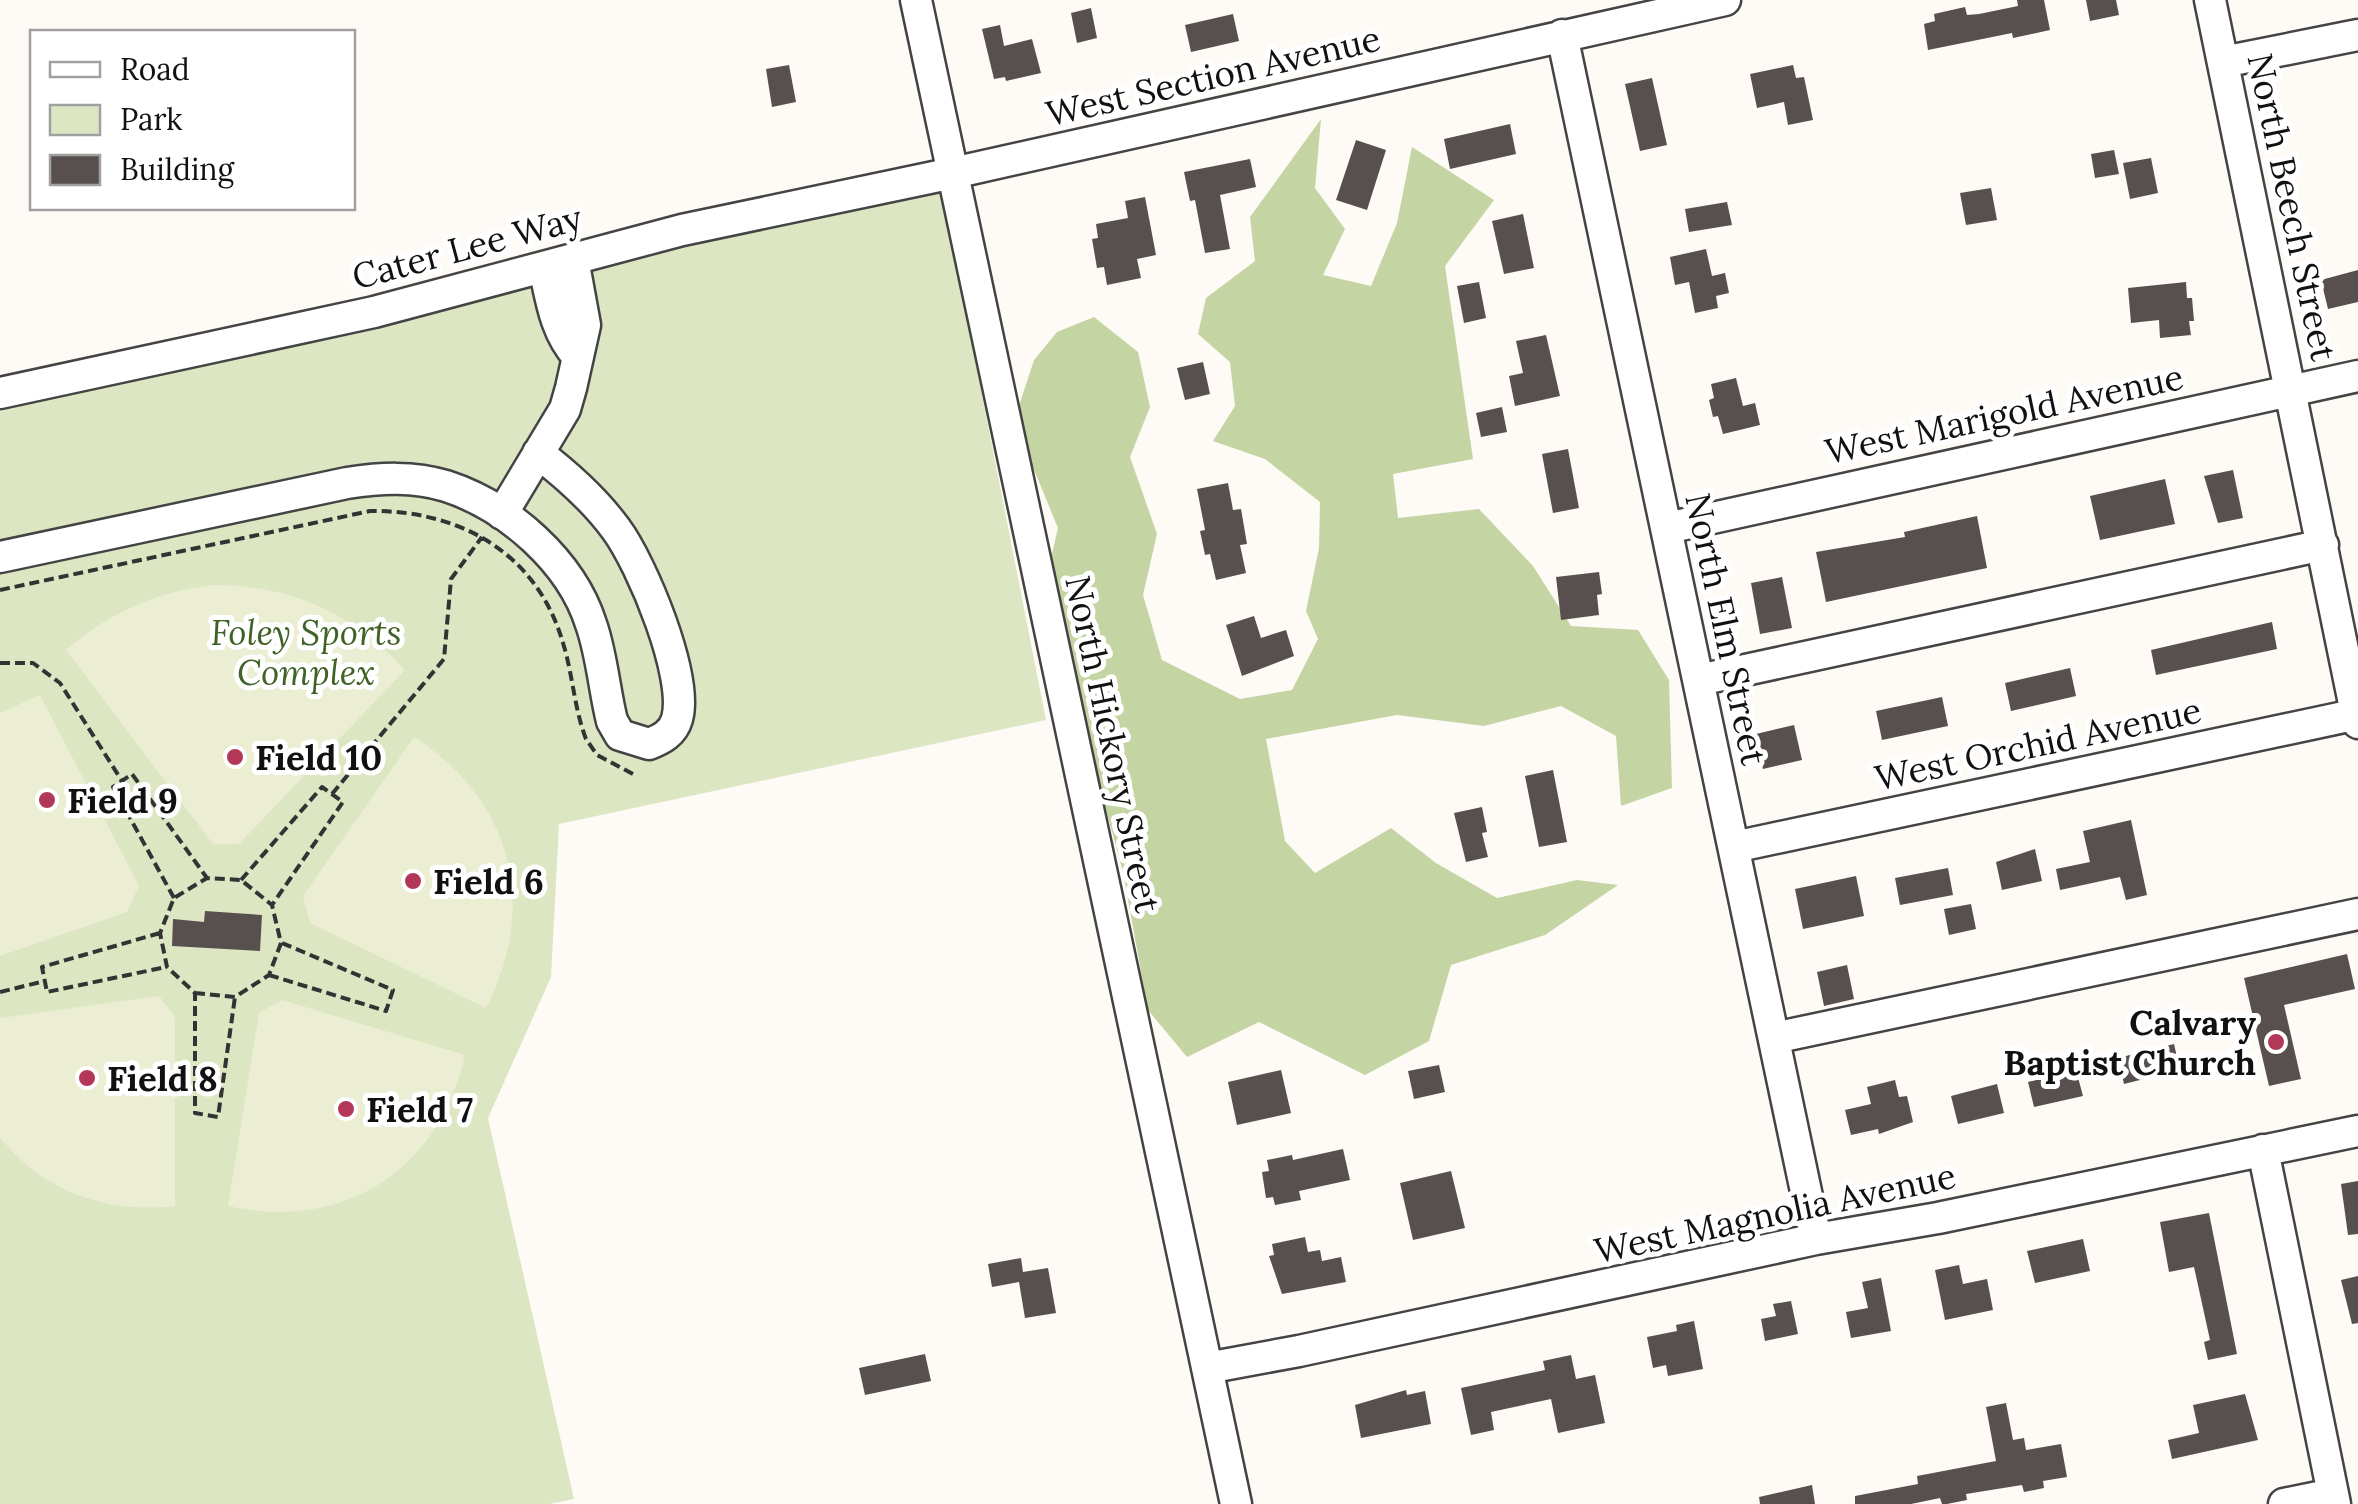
<svg xmlns="http://www.w3.org/2000/svg" width="2358" height="1504" font-family="Lora,serif">
	<style>
		.green { fill: #dde6c2 }
		.forest { fill: #c4d5a3 }
		.pitch { fill: #ebeed2 }
		.building { fill: #58504e }
		.lines { fill: none; stroke-linecap: round; stroke-linejoin: round }
		.minor-casing { stroke: #444; stroke-width: 35 }
		.path { stroke: #333; stroke-width: 4; stroke-dasharray: 10 5; stroke-linecap: butt }
		.minor { stroke: #fff; stroke-width: 30 }
		.poi-dot { fill: #b23759; stroke: #fff; stroke-width: 4 }
		.labels { text-anchor: middle; dominant-baseline: central; stroke-width: 10; stroke-linejoin: round; paint-order: stroke }
		.street-label { font-size: 35px; fill: #111; stroke: #fff }
		.park-label { font-size: 35px; font-style: italic; fill: #416227; stroke: #fff }
		.poi-label { font-size: 35px; font-weight: bold; fill: #111; stroke: #fff; text-anchor: start }
	</style>
	<rect width="100%" height="100%" fill="#fefaf6"/>
	<!-- green -->
	<path class="green" d="M 942,192 L 1046,720 L 559,824 L 551,977 L 488,1118 L 574,1499 L 549,1504 L 0,1504 L 0,405 L 375,324 L 681,246 Z"/>
	<!-- forest -->
	<path class="forest" d="M 1321,119 L 1315,188 L 1345,229 L 1323,275 L 1371,286 L 1397,223 L 1412,147 L 1494,200 L 1445,266 L 1473,459 L 1393,474 L 1398,518 L 1479,509 L 1533,566 L 1571,626 L 1638,630 L 1669,680 L 1672,788 L 1621,806 L 1616,736 L 1561,706 L 1484,726 L 1397,715 L 1266,739 L 1285,841 L 1315,873 L 1391,828 L 1436,863 L 1497,898 L 1577,880 L 1618,885 L 1545,935 L 1451,965 L 1429,1041 L 1365,1075 L 1259,1022 L 1187,1057 L 1148,1010 L 1123,872 L 1099,784 L 1052,686 L 1047,575 L 1058,528 L 1014,421 L 1034,360 L 1057,332 L 1094,317 L 1138,352 L 1150,407 L 1130,457 L 1157,534 L 1143,595 L 1162,660 L 1240,699 L 1292,690 L 1318,639 L 1306,611 L 1319,548 L 1320,502 L 1265,459 L 1213,441 L 1235,406 L 1230,362 L 1198,334 L 1206,298 L 1255,261 L 1250,217 Z"/>
	<!-- pitch -->
	<path class="pitch" d="M 213,585 C 290,585 353,613 405,670 L 239,844 L 213,844 L 66,650 C 110,612 156,592 213,585 Z
		M 40,695 L 139,886 L 127,912 L 0,956 L 0,713 Z
		M 414,737 C 512,800 539,904 486,1008 L 310,923 L 303,896 Z
		M 159,996 L 175,1017 L 175,1206 C 107,1214 43,1192 0,1137 L 0,1018 Z
		M 282,1000 L 465,1055 C 440,1170 343,1232 228,1206 L 259,1013 Z"/>
	<!-- building -->
	<path class="building" d="M 2017,0 L 2044,0 L 2050,30 L 2013,38 L 2012,33 L 1928,50 L 1924,24 L 1935,21 L 1934,14 L 1965,7 L 1967,15 L 1979,14 L 2018,6 Z
		M 2086,0 L 2116,0 L 2119,15 L 2090,21 Z
		M 1091,8 L 1097,38 L 1077,43 L 1071,13 Z
		M 1233,14 L 1239,41 L 1191,52 L 1185,25 Z
		M 1000,25 L 1004,46 L 1032,39 L 1041,73 L 1006,81 L 1005,77 L 994,79 L 982,29 Z
		M 789,65 L 796,102 L 772,107 L 766,69 Z
		M 1793,65 L 1796,78 L 1804,77 L 1813,120 L 1788,125 L 1784,102 L 1757,108 L 1750,74 Z
		M 1652,78 L 1667,145 L 1640,151 L 1625,84 Z
		M 1510,124 L 1516,154 L 1450,169 L 1444,139 Z
		M 1356,140 L 1386,150 L 1367,210 L 1336,200 Z
		M 2114,150 L 2119,174 L 2095,178 L 2091,154 Z
		M 2151,158 L 2158,193 L 2130,199 L 2123,163 Z
		M 1250,159 L 1256,187 L 1220,195 L 1230,249 L 1205,253 L 1195,200 L 1190,201 L 1184,172 Z
		M 1991,188 L 1997,220 L 1966,225 L 1960,193 Z
		M 1145,197 L 1156,255 L 1137,259 L 1141,278 L 1107,285 L 1104,267 L 1097,268 L 1092,239 L 1098,238 L 1096,224 L 1128,218 L 1125,201 Z
		M 1727,202 L 1732,225 L 1689,232 L 1685,209 Z
		M 1523,214 L 1534,268 L 1504,274 L 1492,221 Z
		M 1706,249 L 1712,276 L 1725,273 L 1729,293 L 1716,296 L 1718,308 L 1695,313 L 1689,282 L 1675,285 L 1670,257 Z
		M 2358,270 L 2358,302 L 2328,309 L 2321,280 Z
		M 1479,282 L 1486,318 L 1464,323 L 1457,286 Z
		M 2186,282 L 2187,298 L 2192,298 L 2194,321 L 2189,321 L 2191,335 L 2160,338 L 2159,320 L 2131,323 L 2128,288 Z
		M 1546,335 L 1560,396 L 1515,406 L 1509,376 L 1523,373 L 1516,341 Z
		M 1203,362 L 1210,394 L 1185,400 L 1177,368 Z
		M 1736,378 L 1743,406 L 1755,403 L 1760,425 L 1723,434 L 1718,416 L 1713,417 L 1709,400 L 1714,398 L 1711,384 Z
		M 1502,407 L 1507,432 L 1481,437 L 1476,413 Z
		M 1568,449 L 1579,508 L 1553,513 L 1542,454 Z
		M 2233,470 L 2243,518 L 2218,523 L 2204,476 Z
		M 2165,479 L 2175,524 L 2100,540 L 2090,496 Z
		M 1228,483 L 1233,510 L 1241,509 L 1247,544 L 1240,545 L 1246,573 L 1216,580 L 1210,554 L 1205,555 L 1200,531 L 1205,530 L 1197,489 Z
		M 1977,516 L 1987,568 L 1826,602 L 1816,552 L 1905,537 L 1904,532 Z
		M 1599,572 L 1602,594 L 1597,595 L 1599,615 L 1561,620 L 1556,577 Z
		M 1782,577 L 1792,628 L 1760,634 L 1751,583 Z
		M 1254,616 L 1261,638 L 1286,630 L 1294,656 L 1242,676 L 1226,625 Z
		M 2272,622 L 2277,649 L 2156,675 L 2151,650 Z
		M 2070,668 L 2076,696 L 2011,711 L 2005,683 Z
		M 1942,697 L 1948,726 L 1882,740 L 1876,711 Z
		M 1794,725 L 1802,760 L 1763,769 L 1756,734 Z
		M 1553,770 L 1567,842 L 1539,847 L 1525,776 Z
		M 1482,807 L 1487,832 L 1482,833 L 1488,857 L 1466,862 L 1454,813 Z
		M 2131,820 L 2147,895 L 2126,900 L 2120,877 L 2060,890 L 2056,869 L 2090,862 L 2083,831 Z
		M 2035,849 L 2042,881 L 2002,890 L 1996,862 Z
		M 1948,868 L 1953,895 L 1900,905 L 1895,878 Z
		M 1856,876 L 1864,916 L 1803,929 L 1795,889 Z
		M 1971,904 L 1976,929 L 1949,935 L 1944,909 Z
		M 205,911 L 262,915 L 260,951 L 172,946 L 173,919 L 204,922 Z
		M 2347,954 L 2355,989 L 2284,1005 L 2301,1079 L 2269,1086 L 2244,978 Z
		M 1847,965 L 1854,999 L 1824,1006 L 1817,972 Z
		M 2174,1044 L 2180,1070 L 2124,1084 L 2118,1058 Z
		M 1439,1065 L 1445,1092 L 1414,1099 L 1408,1071 Z
		M 1281,1070 L 1291,1113 L 1237,1125 L 1228,1082 Z
		M 2076,1070 L 2083,1096 L 2034,1107 L 2028,1082 Z
		M 1895,1080 L 1899,1097 L 1907,1096 L 1913,1122 L 1879,1134 L 1878,1129 L 1851,1135 L 1845,1110 L 1871,1104 L 1867,1087 Z
		M 1997,1084 L 2004,1113 L 1958,1124 L 1951,1096 Z
		M 1343,1149 L 1350,1180 L 1299,1191 L 1301,1200 L 1275,1205 L 1273,1197 L 1266,1198 L 1262,1172 L 1269,1171 L 1267,1160 L 1292,1155 L 1293,1160 Z
		M 1451,1171 L 1465,1228 L 1413,1240 L 1400,1183 Z
		M 2358,1181 L 2358,1234 L 2348,1235 L 2341,1184 Z
		M 2209,1213 L 2237,1354 L 2208,1360 L 2204,1342 L 2210,1340 L 2194,1267 L 2169,1272 L 2160,1222 Z
		M 1305,1237 L 1308,1252 L 1320,1250 L 1322,1261 L 1341,1257 L 1346,1282 L 1282,1294 L 1269,1256 L 1274,1255 L 1272,1244 Z
		M 2083,1239 L 2090,1271 L 2035,1283 L 2027,1251 Z
		M 1021,1258 L 1023,1272 L 1048,1268 L 1056,1313 L 1025,1318 L 1019,1282 L 992,1287 L 988,1264 Z
		M 1959,1265 L 1963,1284 L 1987,1279 L 1993,1310 L 1945,1320 L 1935,1270 Z
		M 2358,1276 L 2358,1323 L 2352,1324 L 2341,1280 Z
		M 1881,1278 L 1891,1331 L 1851,1338 L 1846,1312 L 1868,1308 L 1862,1282 Z
		M 1791,1301 L 1798,1334 L 1765,1341 L 1761,1319 L 1776,1316 L 1773,1304 Z
		M 1694,1321 L 1703,1369 L 1668,1376 L 1666,1365 L 1653,1368 L 1647,1337 L 1677,1331 L 1676,1325 Z
		M 925,1354 L 931,1381 L 865,1395 L 859,1368 Z
		M 1571,1355 L 1576,1379 L 1595,1375 L 1605,1423 L 1558,1433 L 1551,1399 L 1491,1412 L 1494,1430 L 1471,1435 L 1461,1388 L 1545,1370 L 1543,1361 Z
		M 1406,1390 L 1407,1395 L 1425,1391 L 1431,1424 L 1361,1438 L 1355,1405 Z
		M 2245,1394 L 2258,1440 L 2172,1459 L 2168,1440 L 2199,1433 L 2193,1405 Z
		M 2006,1403 L 2013,1440 L 2024,1438 L 2026,1450 L 2061,1444 L 2067,1477 L 2043,1481 L 2044,1488 L 2024,1492 L 2022,1485 L 1966,1494 L 1967,1500 L 1947,1504 L 1942,1504 L 1940,1498 L 1911,1504 L 1855,1504 L 1855,1496 L 1918,1484 L 1917,1476 L 1996,1461 L 1986,1407 Z
		M 1812,1485 L 1815,1504 L 1760,1504 L 1759,1497 Z"/>
	<g class="lines">
		<defs>
			<path id="minor" d="M 916,0 L 1236,1504
				M 2210,0 L 2358,723
				M 1562,35 L 1816,1239
				M 2223,62 L 2358,35
				M 544,267 C 551,299 555,332 578,357
				M 0,393 L 374,312 L 682,230 L 953,173 L 1725,0
				M 502,514 L 565,409 L 571,388 L 585,325 L 573,259
				M 1667,528 L 2358,376
				M 0,557 L 347,483 C 380,478 413,476 446,486 C 508,506 571,561 591,624 C 602,655 604,689 612,721 L 620,735 L 649,744 C 662,739 673,733 677,719 C 689,677 642,564 616,529 C 594,499 568,476 538,453
				M 1699,680 L 2323,545
				M 1734,847 L 2358,714
				M 1774,1038 L 2358,914
				M 2263,1150 L 2333,1494
				M 1207,1368 L 1299,1351 L 1816,1239 L 1938,1218 L 2358,1131
				M 2284,1504 L 2333,1494 L 2335,1504"/>
		</defs>
		<!-- minor casing -->
		<use href="#minor" class="minor-casing"/>
		<!-- path -->
		<path class="path" d="M 0,590 L 370,511 C 460,510 537,553 563,643 C 573,675 574,708 586,739 L 597,755 L 633,774
			M 0,663 L 33,663 L 60,683 L 122,781
			M 332,794 L 444,659 L 451,579 L 482,537
			M 241,880 L 322,787 L 343,802 L 272,905
			M 174,898 L 113,787 L 132,774 L 207,878
			M 160,933 L 42,967 L 47,992 L 166,967
			M 269,975 L 386,1011 L 393,990 L 282,943
			M 0,992 L 45,981
			M 195,993 L 235,997 L 269,975 L 281,943 L 272,905 L 241,880 L 207,878 L 174,898 L 160,933 L 167,967 L 195,993 L 195,1113 L 218,1117 L 235,997"/>
		<!-- minor -->
		<use href="#minor" class="minor"/>
	</g>
	<!-- markers -->
	<g class="poi-dot">
		<circle cx="235" cy="757" r="10"/>
		<circle cx="47" cy="800" r="10"/>
		<circle cx="413" cy="881" r="10"/>
		<circle cx="2276" cy="1042" r="10"/>
		<circle cx="87" cy="1078" r="10"/>
		<circle cx="346" cy="1109" r="10"/>
	</g>
	<g class="labels">
		<!-- street labels -->
		<g class="street-label">
			<text transform="translate(1213 76) rotate(-13)">West Section Avenue</text>
			<text transform="translate(2292 207) rotate(78)">North Beech Street</text>
			<text transform="translate(467 247) rotate(-15)">Cater Lee Way</text>
			<text transform="translate(2004 414) rotate(-12)">West Marigold Avenue</text>
			<text transform="translate(1726 629) rotate(78)">North Elm Street</text>
			<text transform="translate(1113 744) rotate(78)">North Hickory Street</text>
			<text transform="translate(2038 744) rotate(-12)">West Orchid Avenue</text>
			<text transform="translate(1775 1213) rotate(-12)">West Magnolia Avenue</text>
		</g>
		<!-- park labels -->
		<g class="park-label">
			<text x="306" y="632">Foley Sports<tspan x="306" dy="40">Complex</tspan></text>
		</g>
		<!-- poi labels -->
		<g class="poi-label">
			<text x="255" y="757">Field 10</text>
			<text x="67" y="800">Field 9</text>
			<text x="433" y="881">Field 6</text>
			<text x="2256" y="1022" text-anchor="end">Calvary<tspan x="2256" dy="40">Baptist Church</tspan></text>
			<text x="107" y="1078">Field 8</text>
			<text x="366" y="1109">Field 7</text>
		</g>
	</g>
	<!-- legend -->
	<rect x="30" y="30" width="325" height="180" fill="#ffffff" stroke="#a0a0a0" stroke-width="2.5"/>
	<rect x="50" y="62" width="50" height="15" fill="#ffffff" stroke="#a0a0a0" stroke-width="2.5"/>
	<text x="120" y="80" font-size="30" fill="#111111">Road</text>
	<rect x="50" y="105" width="50" height="30" fill="#dde6c2" stroke="#a0a0a0" stroke-width="2.5"/>
	<text x="120" y="130" font-size="30" fill="#111111">Park</text>
	<rect x="50" y="155" width="50" height="30" fill="#58504e" stroke="#a0a0a0" stroke-width="2.5"/>
	<text x="120" y="180" font-size="30" fill="#111111">Building</text>
</svg>
